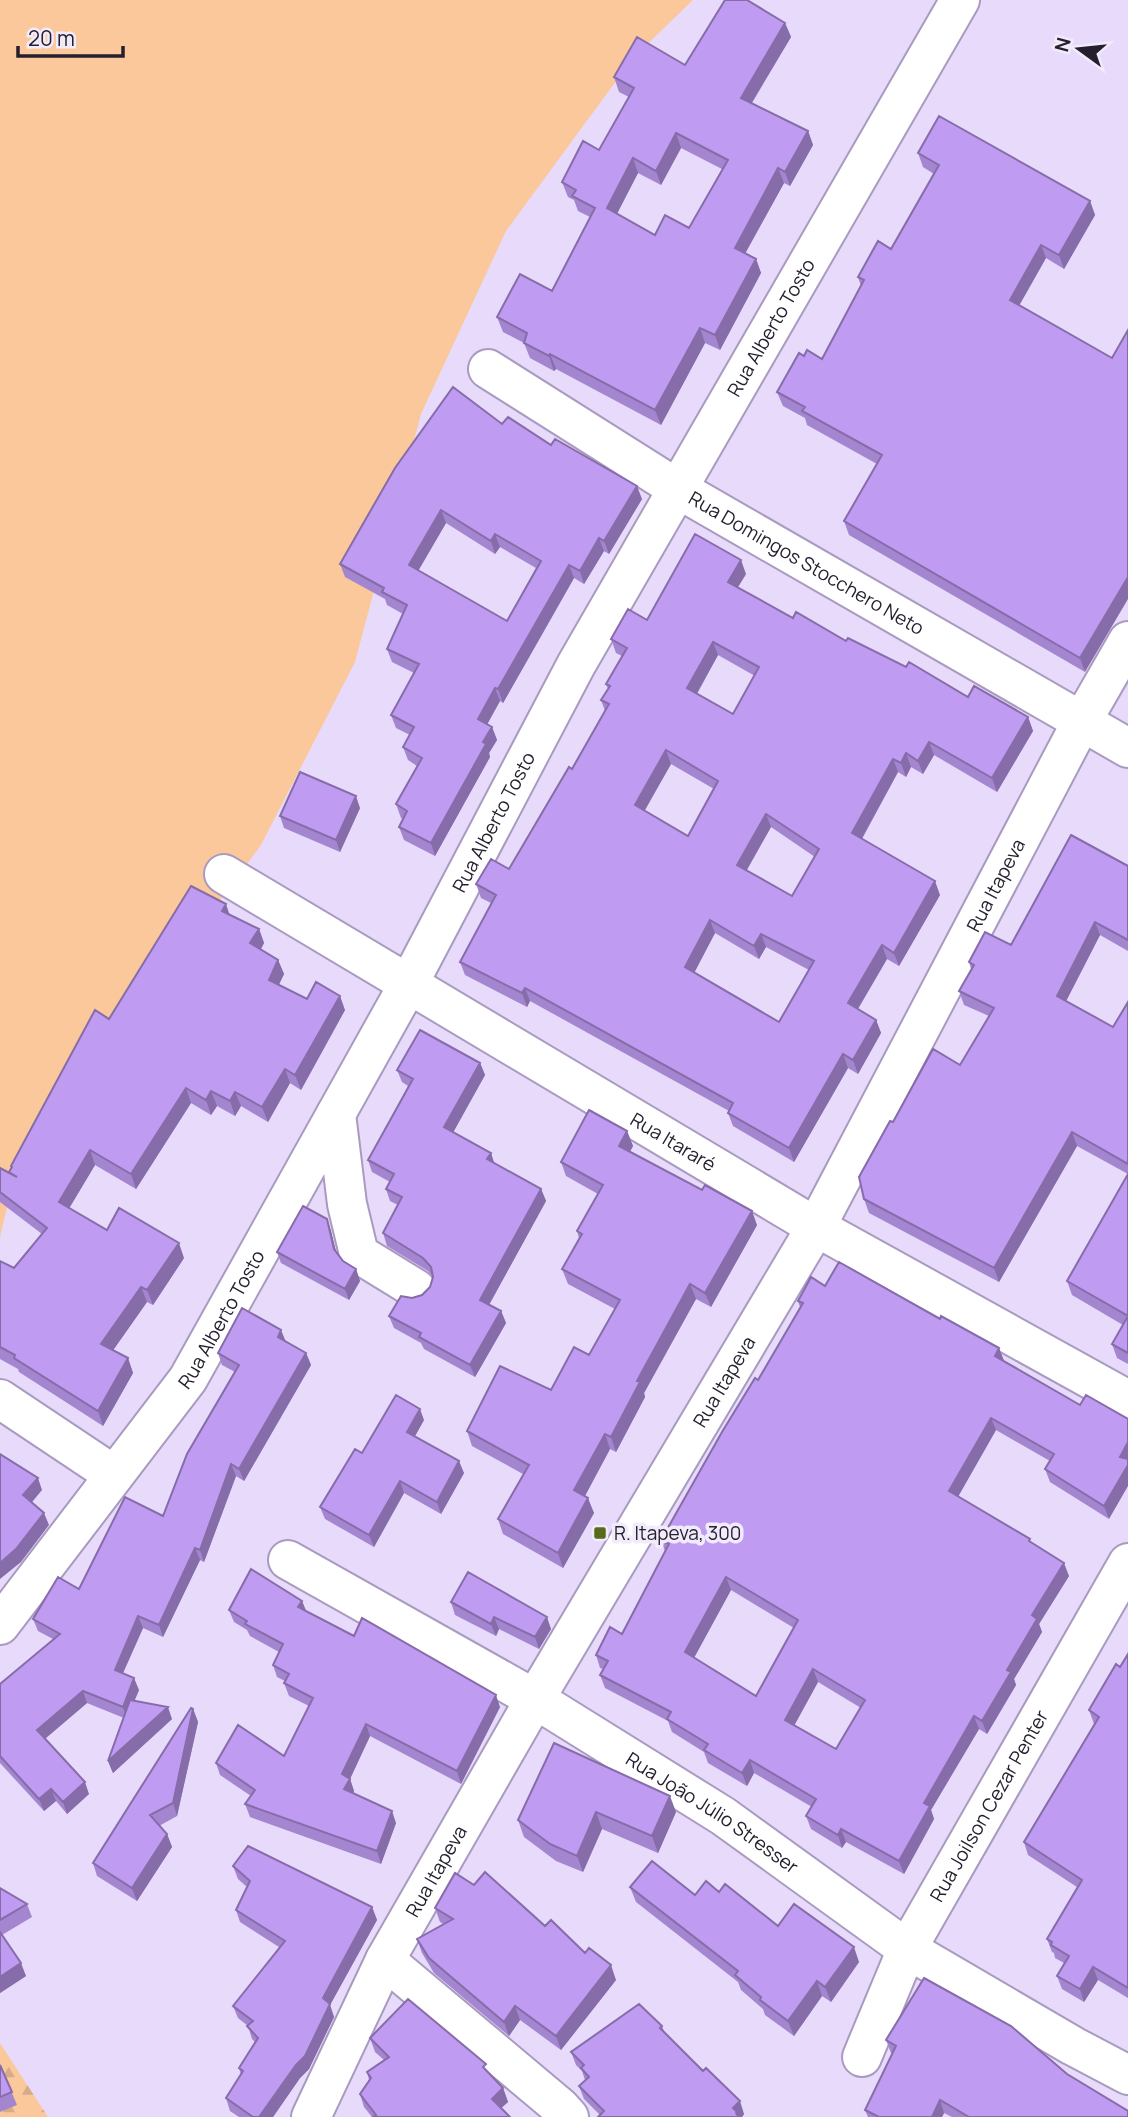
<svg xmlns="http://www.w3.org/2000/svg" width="1128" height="2117" font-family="Manrope,sans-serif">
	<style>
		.green { fill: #fbc89b }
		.forest { fill: url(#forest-firs) }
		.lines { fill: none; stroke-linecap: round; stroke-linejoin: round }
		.minor-casing { stroke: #a99ac0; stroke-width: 42 }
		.minor { stroke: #fff; stroke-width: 38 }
		.wall { fill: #a485d0; fill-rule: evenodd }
		.shaded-wall { fill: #866ca9 }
		.building { fill: #bf9bf2; stroke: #866ca9; stroke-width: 2; fill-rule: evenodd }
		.poi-dot { fill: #576b1a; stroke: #f1ebfb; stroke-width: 2.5 }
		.labels { text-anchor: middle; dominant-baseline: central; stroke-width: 7; stroke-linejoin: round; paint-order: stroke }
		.street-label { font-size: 19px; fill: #241e2d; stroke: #f1ebfb }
		.poi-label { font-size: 19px; fill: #241e2d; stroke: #f1ebfb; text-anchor: start }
	</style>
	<defs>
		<pattern id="forest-firs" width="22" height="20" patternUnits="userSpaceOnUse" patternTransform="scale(1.75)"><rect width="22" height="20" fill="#fbc89b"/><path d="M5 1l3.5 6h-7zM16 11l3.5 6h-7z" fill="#d7ab86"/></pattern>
	</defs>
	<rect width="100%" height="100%" fill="#e7dafb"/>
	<!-- green -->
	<path class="green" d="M 0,0 L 693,0 L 633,58 L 506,231 L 421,414 L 355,662 L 261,845 L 14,1178 L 0,1237 Z"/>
	<!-- forest -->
	<path class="forest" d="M 0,2043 L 48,2117 L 0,2117 Z"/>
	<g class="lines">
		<defs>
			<g id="minor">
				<path id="s1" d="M 488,369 L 678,489 L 1128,748"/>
				<path id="s2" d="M 224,874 L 816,1227 L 1128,1400"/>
				<path d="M 336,1114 L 347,1204 L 359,1254 L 416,1289"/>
				<path d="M 0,1399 L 114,1475"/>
				<path id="s3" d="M 288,1560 L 535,1699 L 723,1816 L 907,1949 L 1073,2046 L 1128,2075"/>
				<path id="s4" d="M 0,1625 L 188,1379 L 408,985 L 576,665 L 960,0"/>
				<path d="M 385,1960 L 560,2107 L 569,2117"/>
				<path id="s5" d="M 862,2057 L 907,1949 L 1128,1563"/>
				<path id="s6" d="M 311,2117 L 385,1960 L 535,1699 L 816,1227 L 1082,721 L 1128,641"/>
			</g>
		</defs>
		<!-- minor casing -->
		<use href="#minor" class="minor-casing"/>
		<!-- minor -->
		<use href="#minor" class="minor"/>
	</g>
	<!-- wall -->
	<path class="wall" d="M 785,23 L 791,37 L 752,103 L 808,131 L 813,145 L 790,186 L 784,183 L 745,253 L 756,259 L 761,273 L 720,350 L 705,343 L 661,425 L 556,369 L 554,371 L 530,358 L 524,343 L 503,332 L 497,317 L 552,291 L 590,217 L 578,211 L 574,200 L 568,197 L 562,182 L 599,150 L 629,97 L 619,92 L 614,77 L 685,65 ZM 681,148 L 722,169 L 689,228 L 655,235 L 617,214 L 638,173 L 661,185 Z
		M 918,153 L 1090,201 L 1095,215 L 1064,269 L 1046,258 L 1019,305 L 1085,672 L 849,535 L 844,521 L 877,464 L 807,425 L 805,418 L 783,406 L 777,392 L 804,356 L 822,359 L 861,286 L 858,277 L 891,249 L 934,174 L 923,167 Z
		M 502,424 L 551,445 L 642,499 L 609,554 L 604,551 L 584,584 L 574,578 L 503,703 L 500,701 L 487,724 L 492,727 L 497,740 L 489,753 L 490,757 L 435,856 L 404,840 L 399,827 L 403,819 L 401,818 L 396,804 L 417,766 L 408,760 L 403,747 L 410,735 L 396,728 L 391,715 L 414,673 L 392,662 L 387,649 L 403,614 L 387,605 L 385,599 L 345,577 L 340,564 ZM 446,523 L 495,554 L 500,547 L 536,568 L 507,621 L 418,571 Z
		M 746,574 L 738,587 L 793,618 L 846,641 L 968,697 L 1028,717 L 1033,731 L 997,792 L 934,755 L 923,774 L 911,767 L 906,777 L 898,772 L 862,839 L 940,895 L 899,966 L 887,959 L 858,1009 L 876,1020 L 881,1033 L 858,1074 L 848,1068 L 794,1162 L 733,1126 L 728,1113 L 729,1111 L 530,1001 L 527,1007 L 465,975 L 460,962 L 491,903 L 481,898 L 476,884 L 509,869 L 572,769 L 605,711 L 601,700 L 608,689 L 606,684 L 622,656 L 616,653 L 611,639 L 647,620 ZM 718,655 L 755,676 L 733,714 L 697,694 ZM 671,764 L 714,789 L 688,836 L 644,810 ZM 771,827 L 815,857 L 792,896 L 747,870 ZM 715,933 L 759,959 L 766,947 L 809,970 L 779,1022 L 694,972 Z
		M 360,808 L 340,852 L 284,828 L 280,816 Z
		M 1128,866 L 1128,951 L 1100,935 L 1066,1001 L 1113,1027 L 1128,1002 L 1128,1364 L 1117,1358 L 1112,1344 L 1123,1325 L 1072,1295 L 1067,1281 L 1128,1174 L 1077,1146 L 999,1282 L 869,1213 L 864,1199 L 893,1122 L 960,1065 L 989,1016 L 964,1005 L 959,991 L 971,969 L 969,962 L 1011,945 Z
		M 229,914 L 259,929 L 264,943 L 261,949 L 278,960 L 284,974 L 279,985 L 307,999 L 345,1010 L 301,1090 L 290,1083 L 268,1122 L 241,1106 L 235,1116 L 217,1106 L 211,1115 L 191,1103 L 136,1189 L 95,1165 L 69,1208 L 107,1230 L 184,1258 L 153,1305 L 147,1302 L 113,1350 L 128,1358 L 133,1373 L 103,1426 L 19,1372 L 18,1369 L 0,1359 L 0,1261 L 14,1268 L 42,1234 L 0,1202 L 0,1168 L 9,1173 L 12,1168 L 11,1166 L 109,1019 Z
		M 480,1063 L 485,1075 L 453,1132 L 491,1153 L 494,1163 L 541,1189 L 546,1201 L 489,1305 L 501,1311 L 506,1323 L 475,1377 L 424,1349 L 421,1343 L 394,1328 L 389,1316 L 412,1298 L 422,1295 L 430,1287 L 433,1277 L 428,1271 L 387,1246 L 383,1233 L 398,1205 L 390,1201 L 386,1189 L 390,1182 L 372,1172 L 368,1160 L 408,1086 L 402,1082 L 397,1070 Z
		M 627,1131 L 633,1146 L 630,1152 L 757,1225 L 711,1307 L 696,1299 L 644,1393 L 645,1397 L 616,1452 L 610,1449 L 585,1496 L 594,1513 L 563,1568 L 503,1534 L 498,1519 L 523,1474 L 472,1446 L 467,1431 L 551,1390 L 589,1355 L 615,1309 L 568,1284 L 562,1269 L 579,1238 L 577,1231 L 598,1194 L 566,1176 L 561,1162 Z
		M 327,1219 L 336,1251 L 343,1261 L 356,1269 L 360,1281 L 349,1300 L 281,1263 L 277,1252 Z
		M 825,1286 L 940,1319 L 999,1348 L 1004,1361 L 1080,1405 L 1109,1519 L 1050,1482 L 1045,1469 L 1050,1461 L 996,1430 L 958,1496 L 1032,1543 L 1069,1576 L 1039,1624 L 1042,1632 L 1014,1679 L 1016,1685 L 987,1734 L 979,1729 L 931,1810 L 934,1819 L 904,1874 L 846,1842 L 842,1848 L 811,1829 L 806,1816 L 812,1807 L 754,1773 L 747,1786 L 708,1763 L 704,1752 L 672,1732 L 668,1721 L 605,1688 L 600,1675 L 603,1669 L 600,1668 L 596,1655 L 622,1634 L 665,1551 L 661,1540 L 758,1380 L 800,1307 L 798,1301 ZM 731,1590 L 794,1628 L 756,1696 L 694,1658 ZM 818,1682 L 861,1708 L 836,1749 L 794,1726 Z
		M 285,1341 L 306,1353 L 311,1365 L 244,1481 L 236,1476 L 204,1562 L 200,1560 L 163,1637 L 143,1628 L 123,1673 L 139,1690 L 134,1701 L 172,1719 L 113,1773 L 108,1761 L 124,1718 L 87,1703 L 45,1739 L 89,1794 L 67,1814 L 56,1801 L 44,1811 L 0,1763 L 0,1684 L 53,1639 L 38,1631 L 33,1619 L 79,1589 L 163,1516 L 235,1372 L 222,1365 L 218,1353 Z
		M 424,1420 L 415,1436 L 464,1473 L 441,1514 L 404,1493 L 374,1547 L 325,1519 L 320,1507 L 362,1453 Z
		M 302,1601 L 306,1612 L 354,1636 L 500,1707 L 461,1784 L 370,1736 L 350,1779 L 354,1791 L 353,1793 L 396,1823 L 381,1864 L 250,1817 L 245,1804 L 251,1796 L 220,1775 L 216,1763 L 284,1756 L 309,1706 L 289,1696 L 284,1683 L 285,1681 L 277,1677 L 273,1665 L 279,1652 L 250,1636 L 247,1630 L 234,1622 L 229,1610 Z
		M 451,1602 L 551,1629 L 539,1649 L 499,1629 L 496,1636 L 455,1615 Z
		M 1128,1654 L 1128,1998 L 1098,1980 L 1084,2002 L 1062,1989 L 1057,1976 L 1064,1963 L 1055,1958 L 1054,1953 L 1052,1952 L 1047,1939 L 1077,1887 L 1028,1855 L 1024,1842 L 1094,1724 L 1089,1710 L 1120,1667 Z
		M 193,1709 L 198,1722 L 177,1816 L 159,1826 L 167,1834 L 172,1847 L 137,1901 L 97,1876 L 93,1863 Z
		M 554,1743 L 676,1812 L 658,1853 L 602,1829 L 583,1872 L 556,1861 L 524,1837 L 518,1820 Z
		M 233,1866 L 372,1907 L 377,1920 L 330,2005 L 334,2017 L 309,2069 L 300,2078 L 273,2117 L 239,2117 L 230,2111 L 226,2098 L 241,2075 L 239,2068 L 255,2042 L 252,2039 L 248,2026 L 238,2018 L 233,2006 L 279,1947 L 240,1922 L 236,1910 L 247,1887 L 238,1879 Z
		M 474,1885 L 545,1926 L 585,1953 L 616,1980 L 561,2050 L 520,2020 L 509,2036 L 434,1973 L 422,1953 L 417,1939 L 443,1924 L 440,1922 L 435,1908 Z
		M 630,1887 L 695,1895 L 719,1892 L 778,1926 L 859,1962 L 831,2002 L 822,1996 L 794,2036 L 765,2015 L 763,2009 L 741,1990 L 738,1982 L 636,1902 Z
		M 0,1888 L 27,1904 L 32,1917 L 2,1935 L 26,1976 L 0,1993 Z
		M 662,2026 L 665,2034 L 744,2114 L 742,2117 L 598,2117 L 600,2115 L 584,2099 L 579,2086 L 585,2080 L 582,2071 L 576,2065 L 571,2052 Z
		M 370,2038 L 489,2074 L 503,2088 L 508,2102 L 501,2108 L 372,2117 L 364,2107 L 360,2094 L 369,2080 L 367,2072 L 384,2060 L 375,2052 Z
		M 886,2040 L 1067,2074 L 1128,2117 L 952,2117 L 944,2113 L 942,2117 L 868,2117 L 865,2110 L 893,2054 L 891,2053 Z
		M 0,2065 L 17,2105 L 0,2112 Z"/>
	<!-- shaded-wall -->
	<path class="shaded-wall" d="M 785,23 L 791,37 L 746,112 L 741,98 Z
		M 808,131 L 813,145 L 790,186 L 785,172 Z
		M 676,133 L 681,148 L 661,185 L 656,171 Z
		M 633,158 L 638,173 L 612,223 L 607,208 Z
		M 778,168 L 784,183 L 740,263 L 735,248 Z
		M 1090,201 L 1095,215 L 1064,269 L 1059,255 Z
		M 1041,245 L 1046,258 L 1015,313 L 1010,300 Z
		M 756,259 L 761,273 L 720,350 L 715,335 Z
		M 700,328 L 705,343 L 661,425 L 655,410 Z
		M 550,354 L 556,369 L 554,371 L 549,356 Z
		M 637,486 L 642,499 L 609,554 L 604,541 Z
		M 441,510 L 446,523 L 414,578 L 409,565 Z
		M 495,534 L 500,547 L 495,554 L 491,541 Z
		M 599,538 L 604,551 L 584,584 L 580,571 Z
		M 741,560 L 746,574 L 733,595 L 728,582 Z
		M 569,565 L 574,578 L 503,703 L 498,689 Z
		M 1128,577 L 1128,599 L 1085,672 L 1080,658 Z
		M 713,642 L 718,655 L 692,702 L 687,688 Z
		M 495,688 L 500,701 L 483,732 L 478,719 Z
		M 1028,717 L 1033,731 L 997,792 L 992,778 Z
		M 492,727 L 497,740 L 489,753 L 490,757 L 435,856 L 431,843 L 483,742 Z
		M 929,742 L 934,755 L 923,774 L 918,761 Z
		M 666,750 L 671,764 L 640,819 L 635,805 Z
		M 906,753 L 911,767 L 906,777 L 901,763 Z
		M 893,759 L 898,772 L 857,847 L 852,833 Z
		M 356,796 L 360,808 L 340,852 L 336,840 Z
		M 766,814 L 771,827 L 742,878 L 737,865 Z
		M 935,881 L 940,895 L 899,966 L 894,953 Z
		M 226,904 L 231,919 L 222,911 Z
		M 710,920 L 715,933 L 690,981 L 685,967 Z
		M 1095,922 L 1100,935 L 1062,1009 L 1057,996 Z
		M 259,929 L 264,943 L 256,958 L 250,943 Z
		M 761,934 L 766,947 L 759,959 L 754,946 Z
		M 882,945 L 887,959 L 853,1017 L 848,1003 Z
		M 278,960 L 284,974 L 274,994 L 269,980 Z
		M 525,988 L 530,1001 L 527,1007 L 522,993 Z
		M 340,996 L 345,1010 L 301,1090 L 295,1075 Z
		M 876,1020 L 881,1033 L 858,1074 L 853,1060 Z
		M 843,1054 L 848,1068 L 794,1162 L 789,1148 Z
		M 480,1063 L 485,1075 L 449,1140 L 444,1127 Z
		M 285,1069 L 290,1083 L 268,1122 L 262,1107 Z
		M 186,1088 L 191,1103 L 136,1189 L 131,1174 Z
		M 211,1091 L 217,1106 L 211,1115 L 206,1100 Z
		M 235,1092 L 241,1106 L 235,1116 L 230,1101 Z
		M 627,1131 L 633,1146 L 624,1161 L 619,1146 Z
		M 1072,1132 L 1077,1146 L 999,1282 L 994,1268 Z
		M 90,1150 L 95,1165 L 64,1217 L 59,1202 Z
		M 491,1153 L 495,1166 L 487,1159 Z
		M 541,1189 L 546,1201 L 485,1312 L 480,1300 Z
		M 752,1211 L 757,1225 L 711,1307 L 705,1293 Z
		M 327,1219 L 331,1231 L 338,1260 L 334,1249 Z
		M 179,1243 L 184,1258 L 153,1305 L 147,1290 Z
		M 356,1269 L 360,1281 L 349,1300 L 345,1289 Z
		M 690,1284 L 696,1299 L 644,1393 L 645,1397 L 616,1452 L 611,1437 L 637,1381 Z
		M 141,1287 L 147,1302 L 107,1359 L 101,1344 Z
		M 501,1311 L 506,1323 L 475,1377 L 470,1365 Z
		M 281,1330 L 286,1342 L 278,1337 Z
		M 999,1348 L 1004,1361 L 995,1356 Z
		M 306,1353 L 311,1365 L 244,1481 L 239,1469 Z
		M 128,1358 L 133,1373 L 103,1426 L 98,1411 Z
		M 420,1409 L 424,1420 L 411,1443 L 407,1432 Z
		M 991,1418 L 996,1430 L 954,1504 L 949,1491 Z
		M 605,1434 L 610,1449 L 580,1505 L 574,1490 Z
		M 1128,1442 L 1128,1464 L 1120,1457 Z
		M 459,1461 L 464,1473 L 441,1514 L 437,1502 Z
		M 231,1464 L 236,1476 L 204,1562 L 200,1550 Z
		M 1128,1465 L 1128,1486 L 1109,1519 L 1104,1506 Z
		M 38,1478 L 42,1490 L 28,1507 L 23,1495 Z
		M 400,1481 L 404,1493 L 374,1547 L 369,1535 Z
		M 588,1498 L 594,1513 L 563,1568 L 558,1553 Z
		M 44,1513 L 49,1525 L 21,1562 L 0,1579 L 0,1563 Z
		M 195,1548 L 200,1560 L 163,1637 L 159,1625 Z
		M 1064,1563 L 1069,1576 L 1039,1624 L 1042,1632 L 1014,1679 L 1016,1685 L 987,1734 L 982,1721 L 1032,1615 Z
		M 726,1577 L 731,1590 L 690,1665 L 685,1652 Z
		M 302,1601 L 307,1613 L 298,1607 Z
		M 138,1616 L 143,1628 L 119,1682 L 115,1670 Z
		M 494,1617 L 499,1629 L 496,1636 L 491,1624 Z
		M 547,1617 L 551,1629 L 539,1649 L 535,1637 Z
		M 813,1669 L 818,1682 L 790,1733 L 785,1720 Z
		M 134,1678 L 139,1690 L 127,1719 L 123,1707 Z
		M 83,1691 L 87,1703 L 41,1742 L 37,1730 Z
		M 496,1695 L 500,1707 L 461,1784 L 457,1771 Z
		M 168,1707 L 172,1719 L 113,1773 L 108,1761 Z
		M 193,1709 L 198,1722 L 177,1816 L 173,1803 Z
		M 974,1716 L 979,1729 L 931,1810 L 934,1819 L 904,1874 L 899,1861 L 924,1803 Z
		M 366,1724 L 370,1736 L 349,1781 L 350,1779 L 354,1791 L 349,1801 L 344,1789 L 342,1774 Z
		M 750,1760 L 754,1773 L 747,1786 L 742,1773 Z
		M 85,1782 L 89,1794 L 67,1814 L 63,1802 Z
		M 51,1789 L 56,1801 L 44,1811 L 39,1799 Z
		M 670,1796 L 676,1812 L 658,1853 L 652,1836 Z
		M 392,1811 L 396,1823 L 381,1864 L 377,1851 Z
		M 596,1812 L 602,1829 L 583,1872 L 577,1856 Z
		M 841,1829 L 846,1842 L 842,1848 L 838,1835 Z
		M 167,1834 L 172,1847 L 137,1901 L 132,1888 Z
		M 372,1907 L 377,1920 L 330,2005 L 334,2017 L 309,2069 L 300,2078 L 273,2117 L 259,2117 Z
		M 854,1947 L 859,1962 L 831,2002 L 825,1987 Z
		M 21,1963 L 26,1976 L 0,1993 L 0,1977 Z
		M 611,1965 L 616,1980 L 561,2050 L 556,2036 Z
		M 1093,1967 L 1098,1980 L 1084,2002 L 1080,1989 Z
		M 817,1981 L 822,1996 L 794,2036 L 788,2021 Z
		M 515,2006 L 520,2020 L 509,2036 L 504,2022 Z
		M 503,2088 L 508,2102 L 497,2112 L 492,2099 Z
		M 940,2100 L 944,2113 L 942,2117 L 932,2117 Z
		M 740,2101 L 744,2114 L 742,2117 L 736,2117 L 733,2108 Z"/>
	<!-- building -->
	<path class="building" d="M 725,0 L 747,0 L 785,23 L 741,98 L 808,131 L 785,172 L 778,168 L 735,248 L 756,259 L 715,335 L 700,328 L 655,410 L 550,354 L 549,356 L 524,343 L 527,333 L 497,317 L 520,274 L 552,291 L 595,208 L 572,196 L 576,190 L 562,182 L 583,141 L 599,150 L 634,88 L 614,77 L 637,37 L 685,65 ZM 676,133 L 728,160 L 689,228 L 665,215 L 655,235 L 607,208 L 633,158 L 656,171 Z
		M 939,116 L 1090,201 L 1059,255 L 1041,245 L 1010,300 L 1112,358 L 1128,330 L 1128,577 L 1080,658 L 844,521 L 882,455 L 802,411 L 805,407 L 777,392 L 799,353 L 804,356 L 807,350 L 822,359 L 864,280 L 858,277 L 878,241 L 891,249 L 939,165 L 918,153 Z
		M 453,387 L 502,424 L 508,417 L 551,445 L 555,439 L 637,486 L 604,541 L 599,538 L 580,571 L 569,565 L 498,689 L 495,688 L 478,719 L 492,727 L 483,742 L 486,744 L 431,843 L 399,827 L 407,811 L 396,804 L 422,758 L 403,747 L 414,727 L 391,715 L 419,664 L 387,649 L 407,605 L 382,592 L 384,588 L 340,564 L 395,468 ZM 441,510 L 491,541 L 495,534 L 541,561 L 507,621 L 409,565 Z
		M 695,534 L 741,560 L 728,582 L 793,618 L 796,612 L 846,641 L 848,638 L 906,667 L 909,662 L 968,697 L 974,686 L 1028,717 L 992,778 L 929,742 L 918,761 L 906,753 L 901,763 L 893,759 L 852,833 L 935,881 L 894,953 L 882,945 L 848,1003 L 876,1020 L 853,1060 L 843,1054 L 789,1148 L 728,1113 L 733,1103 L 525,988 L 522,993 L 460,962 L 496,895 L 476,884 L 491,859 L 509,869 L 569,767 L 572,769 L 609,704 L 601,700 L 610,686 L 606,684 L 627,648 L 611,639 L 628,609 L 647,620 ZM 713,642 L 759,667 L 733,714 L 687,688 ZM 666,750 L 718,781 L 688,836 L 635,805 ZM 766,814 L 819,849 L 792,896 L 737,865 ZM 710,920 L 754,946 L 761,934 L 814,961 L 779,1022 L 685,967 Z
		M 300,772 L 356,796 L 336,840 L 280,816 Z
		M 1071,835 L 1128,866 L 1128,940 L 1095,922 L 1057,996 L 1113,1027 L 1128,1002 L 1128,1164 L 1072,1132 L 994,1268 L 864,1199 L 859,1177 L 890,1121 L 893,1122 L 933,1049 L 960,1065 L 994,1008 L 959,991 L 974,965 L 969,962 L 985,932 L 1011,945 Z
		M 191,886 L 226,904 L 222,911 L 259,929 L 250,943 L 278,960 L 269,980 L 307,999 L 316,982 L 340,996 L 295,1075 L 285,1069 L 262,1107 L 235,1092 L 230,1101 L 211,1091 L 206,1100 L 186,1088 L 131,1174 L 90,1150 L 59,1202 L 107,1230 L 119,1208 L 179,1243 L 147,1290 L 141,1287 L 101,1344 L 128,1358 L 98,1411 L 14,1358 L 15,1355 L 0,1347 L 0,1261 L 14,1268 L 47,1228 L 0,1192 L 0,1168 L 17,1177 L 9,1172 L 12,1167 L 11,1166 L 95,1010 L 109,1019 Z
		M 420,1030 L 480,1063 L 444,1127 L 491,1153 L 487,1159 L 541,1189 L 480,1300 L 501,1311 L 470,1365 L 419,1337 L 421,1333 L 389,1316 L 401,1296 L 412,1298 L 422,1295 L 430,1287 L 433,1277 L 431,1267 L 423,1258 L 383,1233 L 402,1197 L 386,1189 L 394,1174 L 368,1160 L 413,1079 L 397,1070 Z
		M 589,1110 L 627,1131 L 619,1146 L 702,1190 L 705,1185 L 752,1211 L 705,1293 L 690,1284 L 637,1381 L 640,1382 L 611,1437 L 605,1434 L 574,1490 L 588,1498 L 558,1553 L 498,1519 L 529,1465 L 467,1431 L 500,1366 L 551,1390 L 574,1347 L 589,1355 L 620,1300 L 562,1269 L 582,1234 L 577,1231 L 603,1185 L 561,1162 Z
		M 1128,1174 L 1128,1353 L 1112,1344 L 1128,1316 L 1067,1281 Z
		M 303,1206 L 327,1219 L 334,1249 L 343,1261 L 356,1269 L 345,1289 L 277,1252 Z
		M 839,1262 L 940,1319 L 941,1316 L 999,1348 L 995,1356 L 1080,1405 L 1086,1395 L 1128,1419 L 1128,1442 L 1120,1457 L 1128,1459 L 1128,1465 L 1104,1506 L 1045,1469 L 1054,1454 L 991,1418 L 949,1491 L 1030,1539 L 1029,1541 L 1064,1563 L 1032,1615 L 1037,1619 L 1007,1670 L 1011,1672 L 982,1721 L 974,1716 L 924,1803 L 930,1806 L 899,1861 L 841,1829 L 838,1835 L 806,1816 L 816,1799 L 750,1760 L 742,1773 L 704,1750 L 708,1744 L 667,1719 L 671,1712 L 600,1675 L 608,1661 L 596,1655 L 610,1627 L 622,1634 L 669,1544 L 661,1540 L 722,1432 L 755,1378 L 758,1380 L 803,1303 L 798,1301 L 811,1277 L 825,1286 ZM 726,1577 L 798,1620 L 756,1696 L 685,1652 ZM 813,1669 L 865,1700 L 836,1749 L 785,1720 Z
		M 242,1308 L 281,1330 L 278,1337 L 306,1353 L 239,1469 L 231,1464 L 200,1550 L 195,1548 L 159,1625 L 138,1616 L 115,1670 L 134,1678 L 123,1707 L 83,1691 L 37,1730 L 85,1782 L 63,1802 L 51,1789 L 39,1799 L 0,1756 L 0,1684 L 60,1634 L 33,1619 L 58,1577 L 79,1589 L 125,1497 L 163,1516 L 187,1454 L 239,1365 L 218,1353 Z
		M 396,1395 L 420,1409 L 407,1432 L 459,1461 L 437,1502 L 400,1481 L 369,1535 L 320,1507 L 355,1449 L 362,1453 Z
		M 0,1454 L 38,1478 L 23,1495 L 44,1513 L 16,1549 L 0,1563 Z
		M 251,1569 L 302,1601 L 298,1607 L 354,1636 L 362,1618 L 496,1695 L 457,1771 L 366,1724 L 342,1774 L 350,1779 L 344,1789 L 392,1811 L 377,1851 L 245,1804 L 255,1790 L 216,1763 L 238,1725 L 284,1756 L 313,1698 L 284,1683 L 289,1674 L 273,1665 L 283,1644 L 245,1624 L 247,1621 L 229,1610 Z
		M 468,1572 L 547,1617 L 535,1637 L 494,1617 L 491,1624 L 451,1602 Z
		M 1128,1654 L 1128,1988 L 1093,1967 L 1080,1989 L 1057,1976 L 1069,1956 L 1051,1945 L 1052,1942 L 1047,1939 L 1082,1880 L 1024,1842 L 1099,1717 L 1089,1710 L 1116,1664 L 1120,1667 Z
		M 130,1700 L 168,1707 L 108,1761 Z
		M 191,1708 L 193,1709 L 173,1803 L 150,1815 L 167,1834 L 132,1888 L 93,1863 Z
		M 554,1743 L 670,1796 L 652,1836 L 596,1812 L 577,1856 L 550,1844 L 518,1820 Z
		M 248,1846 L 372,1907 L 323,1998 L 330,2004 L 305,2056 L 296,2065 L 259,2117 L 253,2117 L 226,2098 L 243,2071 L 239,2068 L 258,2038 L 247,2026 L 253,2021 L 233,2006 L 285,1941 L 236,1910 L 250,1881 L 233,1866 Z
		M 652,1861 L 695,1895 L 706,1881 L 719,1892 L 725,1884 L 778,1926 L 794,1904 L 854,1947 L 825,1987 L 817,1981 L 788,2021 L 760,2000 L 761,1997 L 735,1975 L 738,1971 L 630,1887 Z
		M 485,1872 L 545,1926 L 551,1920 L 585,1953 L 589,1948 L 611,1965 L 556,2036 L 515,2006 L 504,2022 L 429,1958 L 417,1939 L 453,1919 L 435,1908 L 455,1873 L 474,1885 Z
		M 0,1888 L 27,1904 L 0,1920 Z
		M 0,1932 L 21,1963 L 0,1977 Z
		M 924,1978 L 1011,2026 L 1067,2074 L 1128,2111 L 1128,2117 L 969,2117 L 940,2100 L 932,2117 L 879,2117 L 865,2110 L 896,2046 L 886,2040 Z
		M 408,1999 L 486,2064 L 483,2067 L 503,2088 L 492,2099 L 510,2117 L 373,2117 L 376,2115 L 360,2094 L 371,2078 L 367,2072 L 389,2057 L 370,2038 Z
		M 639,2004 L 662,2026 L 660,2028 L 703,2071 L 706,2068 L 740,2101 L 733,2108 L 737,2112 L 736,2113 L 739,2117 L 598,2117 L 604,2111 L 579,2086 L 589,2077 L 581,2068 L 584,2065 L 571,2052 Z
		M 0,2065 L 12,2092 L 0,2097 Z"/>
	<!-- markers -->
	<rect class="poi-dot" x="593" y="1526" width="14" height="14" rx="3.5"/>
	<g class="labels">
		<!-- street labels -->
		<g class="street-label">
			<text stroke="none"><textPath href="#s4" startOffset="1512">Rua Alberto Tosto</textPath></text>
			<text stroke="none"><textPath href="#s1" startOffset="373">Rua Domingos Stocchero Neto</textPath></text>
			<text stroke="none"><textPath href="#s4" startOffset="945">Rua Alberto Tosto</textPath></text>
			<text stroke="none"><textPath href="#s6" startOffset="1410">Rua Itapeva</textPath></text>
			<text stroke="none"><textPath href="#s2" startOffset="523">Rua Itararé</textPath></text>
			<text stroke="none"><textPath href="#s4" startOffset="378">Rua Alberto Tosto</textPath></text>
			<text stroke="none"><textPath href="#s6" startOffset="844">Rua Itapeva</textPath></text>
			<text stroke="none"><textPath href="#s5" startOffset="282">Rua Joilson Cezar Penter</textPath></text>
			<text stroke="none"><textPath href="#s3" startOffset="494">Rua João Júlio Stresser</textPath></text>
			<text stroke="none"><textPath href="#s6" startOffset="276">Rua Itapeva</textPath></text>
		</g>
		<!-- poi labels -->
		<g class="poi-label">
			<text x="614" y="1533">R. Itapeva, 300</text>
		</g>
	</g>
	<!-- north arrow -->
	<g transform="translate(1079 49) rotate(285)" stroke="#f1ebfb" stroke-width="5" paint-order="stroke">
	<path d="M0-5L12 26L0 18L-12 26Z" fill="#241e2d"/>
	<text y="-10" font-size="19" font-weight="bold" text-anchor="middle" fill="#241e2d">N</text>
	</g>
	<!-- scale -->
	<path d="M18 46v10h105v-10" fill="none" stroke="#241e2d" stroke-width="3.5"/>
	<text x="28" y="46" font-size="21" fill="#241e2d" stroke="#f1ebfb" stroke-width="5" paint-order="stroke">20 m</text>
</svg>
